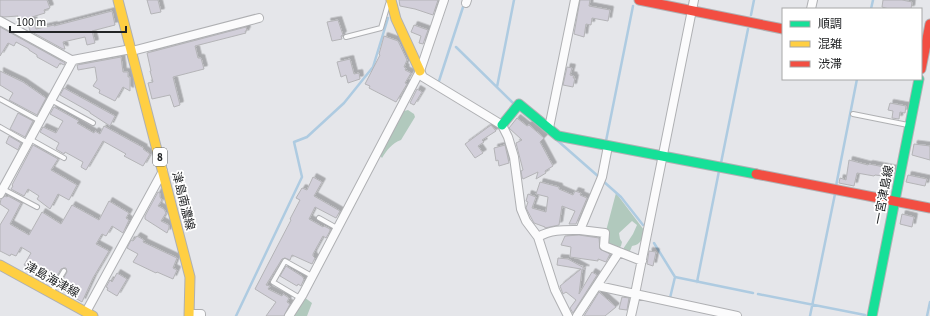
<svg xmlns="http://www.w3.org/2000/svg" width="930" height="316" font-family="'Source Sans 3','Noto Sans JP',sans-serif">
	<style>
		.forest { fill: #b1c9bd }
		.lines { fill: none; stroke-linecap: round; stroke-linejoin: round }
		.stream { stroke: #aecbe1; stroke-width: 2.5 }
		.building { fill: #d2cfda; stroke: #b4b4b7; filter: url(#shadow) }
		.lane-casing { stroke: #afb0b3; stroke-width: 6 }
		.street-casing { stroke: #afb0b3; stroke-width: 10 }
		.fast-casing { stroke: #afb0b3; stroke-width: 11 }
		.slow-casing { stroke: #afb0b3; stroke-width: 11 }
		.jam-casing { stroke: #afb0b3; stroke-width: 11 }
		.lane { stroke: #fbfbfc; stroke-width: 4 }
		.street { stroke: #fbfbfc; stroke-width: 8 }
		.fast { stroke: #16e098; stroke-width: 9 }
		.slow { stroke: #ffcf43; stroke-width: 9 }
		.jam { stroke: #f24e42; stroke-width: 9 }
		.labels { text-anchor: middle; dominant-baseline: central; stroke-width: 3.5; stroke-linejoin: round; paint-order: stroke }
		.shield { fill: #fff; stroke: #646667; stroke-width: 1 }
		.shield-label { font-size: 11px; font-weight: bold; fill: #222426 }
		.street-label { font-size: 12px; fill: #222426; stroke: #fff }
	</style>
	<defs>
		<filter id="shadow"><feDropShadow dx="3.5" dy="-3.5" stdDeviation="0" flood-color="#0004"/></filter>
	</defs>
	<rect width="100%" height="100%" fill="#e5e6ea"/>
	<!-- forest -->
	<path class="forest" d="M 408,110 L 414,114 L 415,117 L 401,140 C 392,143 387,150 382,158 L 378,153 L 400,112 Z
		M 616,193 L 644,230 C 643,238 641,245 632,246 L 630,251 L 626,252 L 623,249 L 633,234 L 637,225 L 632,221 L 619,233 L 620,239 L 622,242 L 621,246 L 617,250 L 606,245 L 606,231 Z
		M 304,297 L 312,303 L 307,316 L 292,316 Z"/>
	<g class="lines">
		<!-- stream -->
		<path class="stream" d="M 871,9 L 873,0
			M 751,15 L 754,0
			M 456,47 L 514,104
			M 439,81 L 464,4
			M 497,87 L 514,0
			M 558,141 L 599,177 L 599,175
			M 606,141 L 633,6
			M 721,163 L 748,29
			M 603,181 L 621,197 L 643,225
			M 836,186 L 857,79
			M 654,243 L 675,277 L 753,293
			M 697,282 L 719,171
			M 758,294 L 865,315
			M 668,298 L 670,298 L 675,277
			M 236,316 L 302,177 L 294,142 L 307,137 L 344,103 L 373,67 L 388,18
			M 810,316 L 835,194
			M 927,316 L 930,302"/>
	</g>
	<!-- building -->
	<path class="building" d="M 0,0 L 47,0 L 50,8 L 44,10 L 45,13 L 32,17 L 36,29 L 54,25 L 54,26 L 112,11 L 115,25 L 92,31 L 95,43 L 87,45 L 85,37 L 63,42 L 65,49 L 63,49 L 30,31 L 27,20 L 20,22 L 18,16 L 4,17 L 0,16 Z
		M 147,0 L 158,0 L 161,12 L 151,14 Z
		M 399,0 L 438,0 L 433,15 L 415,9 L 400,6 Z
		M 580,0 L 590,0 L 589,6 L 610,10 L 608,21 L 592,18 L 591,25 L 586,24 L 584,37 L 574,34 Z
		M 883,0 L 902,0 L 912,2 L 911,9 L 889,9 L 882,7 Z
		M 338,20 L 343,35 L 341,36 L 342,39 L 332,41 L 327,22 Z
		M 414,25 L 428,30 L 423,44 L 419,43 L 421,36 L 411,32 Z
		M 0,27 L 65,63 L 64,65 L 60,63 L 57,68 L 37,57 L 37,55 L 29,50 L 29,49 L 16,42 L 14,46 L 8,43 L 0,56 Z
		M 246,27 L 247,31 L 245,31 L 246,33 L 195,46 L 198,58 L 201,58 L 204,69 L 173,77 L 180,105 L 174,107 L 170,95 L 152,99 L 148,83 L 153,82 L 150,71 L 151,71 L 147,53 Z
		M 384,36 L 398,41 L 407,60 L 404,67 L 406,68 L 405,70 L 411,73 L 405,83 L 407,84 L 396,102 L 369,88 L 370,86 L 365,84 L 380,55 L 379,54 Z
		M 121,57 L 123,72 L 128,72 L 128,77 L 130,77 L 130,91 L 123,87 L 115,101 L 99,93 L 100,90 L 93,86 L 97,80 L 95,67 L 78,70 L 77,65 Z
		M 350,59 L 354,74 L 359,73 L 360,79 L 348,83 L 346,75 L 341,77 L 337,62 Z
		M 567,67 L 572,68 L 570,75 L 574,76 L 573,78 L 575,78 L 573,87 L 563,85 Z
		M 0,71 L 23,82 L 46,98 L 37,115 L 9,100 L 13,93 L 0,85 Z
		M 64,88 L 115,116 L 110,126 L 90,113 L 90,112 L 60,95 Z
		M 417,89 L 422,92 L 414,105 L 410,103 Z
		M 890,103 L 906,106 L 905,113 L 900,112 L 899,119 L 892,118 L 893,111 L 888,110 Z
		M 54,107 L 79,121 L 77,123 L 94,133 L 95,131 L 100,134 L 104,126 L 144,148 L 143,149 L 150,154 L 143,166 L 124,156 L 126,154 L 103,141 L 86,170 L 81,167 L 83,162 L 65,152 L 64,154 L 56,149 L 59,143 L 40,132 L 43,127 L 56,133 L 63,121 L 50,114 Z
		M 18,113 L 33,121 L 25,137 L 10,129 Z
		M 517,118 L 527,126 L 529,125 L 544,138 L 540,142 L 553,166 L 545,171 L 546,173 L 536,179 L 538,172 L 523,179 L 522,177 L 521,171 L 523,170 L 516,143 L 522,140 L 509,128 Z
		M 491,125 L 496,131 L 482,140 L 484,142 L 478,146 L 483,153 L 475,158 L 465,144 Z
		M 9,136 L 21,143 L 18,150 L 6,143 Z
		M 914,144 L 930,146 L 930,160 L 912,155 Z
		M 33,145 L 58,159 L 51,170 L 77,185 L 69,200 L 58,194 L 50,209 L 37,199 L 39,196 L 28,189 L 24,196 L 11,189 L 13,186 L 12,185 Z
		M 505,145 L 509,163 L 499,166 L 498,160 L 496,161 L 494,148 Z
		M 849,160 L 868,165 L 869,164 L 894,169 L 892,177 L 875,175 L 874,176 L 857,173 L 854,186 L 839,183 L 840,178 L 846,180 Z
		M 908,175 L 927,179 L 925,186 L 906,182 Z
		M 313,177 L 322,182 L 314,196 L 340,211 L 336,218 L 315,207 L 309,219 L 323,227 L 324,226 L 330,229 L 330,231 L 326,238 L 323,236 L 313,254 L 313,256 L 315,258 L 312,264 L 292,255 L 290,260 L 285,258 L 282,259 L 266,285 L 270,286 L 268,289 L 282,296 L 283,294 L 289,298 L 287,302 L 290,304 L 284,316 L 266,316 L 276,302 L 255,289 L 291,220 L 290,219 L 300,200 L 296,198 L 302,188 L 307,190 Z
		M 540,182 L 559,187 L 559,189 L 573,195 L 575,191 L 581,193 L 580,195 L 587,198 L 576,224 L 569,224 L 575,211 L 562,206 L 559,225 L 545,228 L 545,227 L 534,223 L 526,208 L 528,202 L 526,201 L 528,194 L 536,197 L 532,208 L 546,212 L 548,197 L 536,194 Z
		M 158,192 L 160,193 L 160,197 L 162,200 L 158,206 L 164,209 L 166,213 L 161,221 L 169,225 L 169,228 L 167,233 L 145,219 L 145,216 Z
		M 5,196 L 7,197 L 8,196 L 21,203 L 10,224 L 29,235 L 42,212 L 61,224 L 72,205 L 99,220 L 109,201 L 129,213 L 126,218 L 129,220 L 123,233 L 112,226 L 106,236 L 102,234 L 96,244 L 109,251 L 93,278 L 82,302 L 60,289 L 61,287 L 59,286 L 67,272 L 66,268 L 64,268 L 61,269 L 53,283 L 30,270 L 29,268 L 24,265 L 31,253 L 21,247 L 16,256 L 11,254 L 10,256 L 0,251 L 0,225 L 9,210 L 0,204 L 1,199 Z
		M 902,214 L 914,217 L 912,227 L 900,224 Z
		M 579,235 L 599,238 L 600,249 L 610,254 L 606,262 L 598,259 L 598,261 L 570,257 L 571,247 L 561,245 L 565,236 Z
		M 137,236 L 144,240 L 143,242 L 177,258 L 173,268 L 177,270 L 173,279 L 157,272 L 156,273 L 133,262 L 138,254 L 127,248 L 131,240 L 133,241 Z
		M 649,251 L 656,252 L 653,266 L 647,264 Z
		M 558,258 L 568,259 L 586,269 L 582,269 L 579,294 L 592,272 L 597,275 L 573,313 L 570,308 L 576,300 L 566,292 L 563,294 L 560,286 L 581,269 L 557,265 Z
		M 286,266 L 303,277 L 303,278 L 304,279 L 301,286 L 298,284 L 297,286 L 280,276 Z
		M 117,273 L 127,279 L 117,296 L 107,290 L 108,288 L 106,287 L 110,280 L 112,282 Z
		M 599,292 L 616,307 L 605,316 L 584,316 Z
		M 622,297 L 629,298 L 627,310 L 619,309 Z"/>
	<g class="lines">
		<defs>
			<path id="lane" d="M 346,37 L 381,28 L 388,4
				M 0,99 L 40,121
				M 51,100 L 93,123
				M 853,114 L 908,125
				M 0,127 L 28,143
				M 30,139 L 64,158
				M 3,189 L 37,207
				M 319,218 L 337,228
				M 52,291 L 64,271
				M 300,298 L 273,282 L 285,261 L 312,276"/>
			<path id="street" d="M 466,3 L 467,0
				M 811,9 L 813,0
				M 0,21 L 73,61
				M 132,51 L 259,18
				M 420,71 L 423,77 L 502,125 L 508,137 L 514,157 L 521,209 L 526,221 L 538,237 L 555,290 L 568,316
				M 549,128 L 575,0
				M 0,194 L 73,60 L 131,49
				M 538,237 C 552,229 565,230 580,230
				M 619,252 L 642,261
				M 598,286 L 737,316
				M 635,294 L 694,0
				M 86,312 L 163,171
				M 189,314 L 201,314 L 201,316
				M 289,316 L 303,294 L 420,71 L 444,0
				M 577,316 L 619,252 L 604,246 L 605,233 L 580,230 L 602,177 L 608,146
				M 631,316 L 636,294"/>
			<path id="fast" d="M 502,125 L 519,104 L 558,136 L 756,174
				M 872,316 L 919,79"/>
			<path id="slow" d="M 118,0 L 190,277 L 189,316
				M 391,0 L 396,19 L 420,71
				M 0,265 L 93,316"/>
			<path id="jam" d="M 639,0 L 783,29
				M 921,69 L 930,24
				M 756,174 L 930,208"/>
		</defs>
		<!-- lane casing -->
		<use href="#lane" class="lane-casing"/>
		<!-- street casing -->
		<use href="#street" class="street-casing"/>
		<!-- fast casing -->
		<use href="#fast" class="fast-casing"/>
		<!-- slow casing -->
		<use href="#slow" class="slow-casing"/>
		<!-- jam casing -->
		<use href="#jam" class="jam-casing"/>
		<!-- lane -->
		<use href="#lane" class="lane"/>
		<!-- street -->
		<use href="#street" class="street"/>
		<!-- fast -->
		<use href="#fast" class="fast"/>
		<!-- slow -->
		<use href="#slow" class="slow"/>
		<!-- jam -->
		<use href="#jam" class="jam"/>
	</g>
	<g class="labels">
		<!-- shield labels -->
		<rect class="shield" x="153" y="148" width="14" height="18" rx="3"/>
		<g class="shield-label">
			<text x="160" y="157">8</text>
		</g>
		<!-- street labels -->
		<g class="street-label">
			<text transform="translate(884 195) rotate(-79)">一宮津島線</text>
			<text transform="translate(183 201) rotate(76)">津島南濃線</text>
			<text transform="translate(52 280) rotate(29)">津島海津線</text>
		</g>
	</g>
	<!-- legend -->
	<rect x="782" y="8" width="140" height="72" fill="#ffffff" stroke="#a7a7a8"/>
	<rect x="790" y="21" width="20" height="6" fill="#16e098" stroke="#a7a7a8"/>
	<text x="818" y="28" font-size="12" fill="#222426">順調</text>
	<rect x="790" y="41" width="20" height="6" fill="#ffcf43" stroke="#a7a7a8"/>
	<text x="818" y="48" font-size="12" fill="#222426">混雑</text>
	<rect x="790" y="61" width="20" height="6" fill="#f24e42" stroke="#a7a7a8"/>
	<text x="818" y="68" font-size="12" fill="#222426">渋滞</text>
	<!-- scale -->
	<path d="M10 26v6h116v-6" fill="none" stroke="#222426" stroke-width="2"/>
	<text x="16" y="26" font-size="12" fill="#222426" stroke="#ffffff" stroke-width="3" paint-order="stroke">100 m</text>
</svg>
